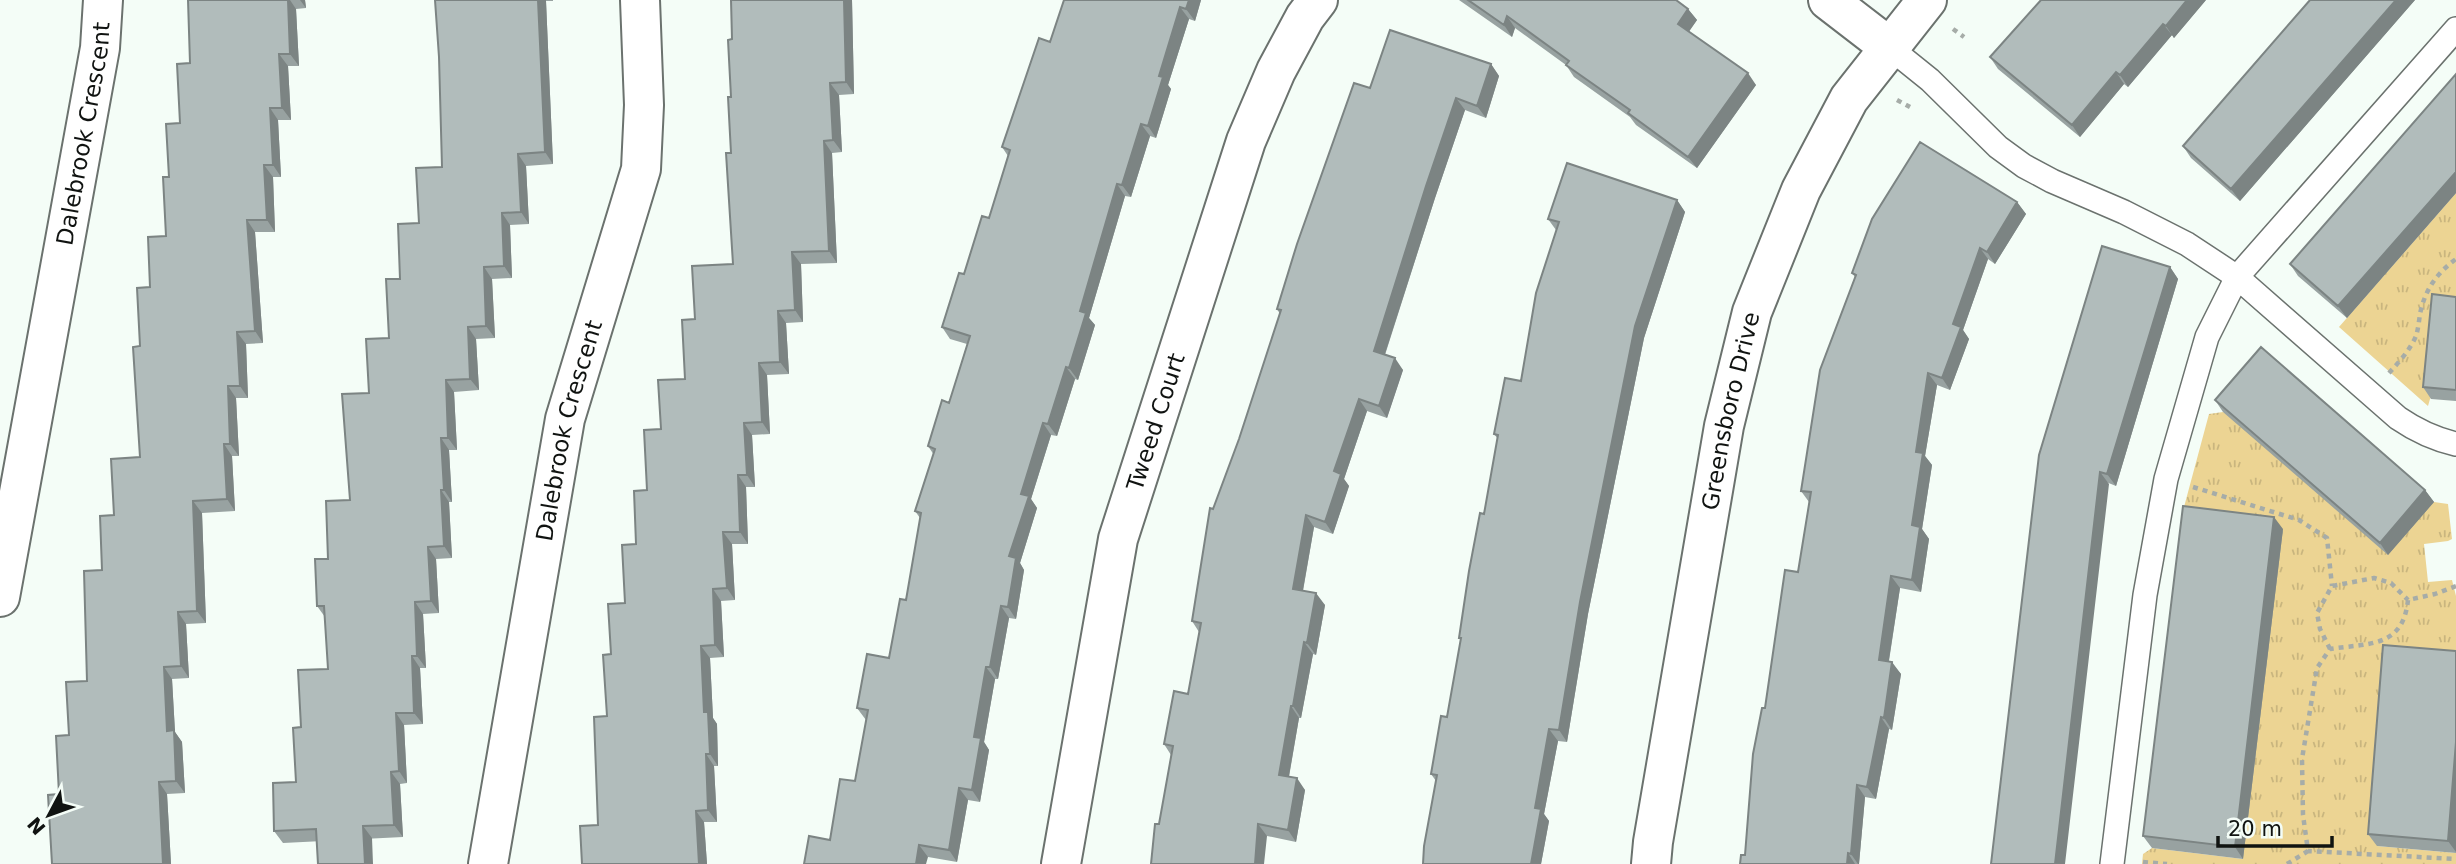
<svg xmlns="http://www.w3.org/2000/svg" width="2456" height="864" font-family="'DejaVu Sans',sans-serif">
	<style>
		.grass { fill: url(#grass-tufts) }
		.lines { fill: none; stroke-linecap: round; stroke-linejoin: round }
		.lane-casing { stroke: #6b726e; stroke-width: 26 }
		.street-casing { stroke: #6b726e; stroke-width: 42 }
		.secondary-casing { stroke: #6b726e; stroke-width: 42 }
		.path { stroke: #a6aca8; stroke-width: 4.5; stroke-dasharray: 5 5; stroke-linecap: butt }
		.lane { stroke: #fff; stroke-width: 23 }
		.street { stroke: #fff; stroke-width: 38 }
		.secondary { stroke: #fff; stroke-width: 38 }
		.wall { fill: #98a2a1 }
		.shaded-wall { fill: #7c8483 }
		.building { fill: #b1bcbb; stroke: #7c8483; stroke-width: 2 }
		.labels { text-anchor: middle; dominant-baseline: central; stroke-width: 7; stroke-linejoin: round; paint-order: stroke }
		.street-label { font-size: 23px; fill: #101311; stroke: #f4fdf7 }
	</style>
	<defs>
		<pattern id="grass-tufts" width="24" height="20" patternUnits="userSpaceOnUse" patternTransform="scale(1.75)"><rect width="24" height="20" fill="#ecd493"/><path d="M3 7l-1-3M5 7V3M7 7l1-3M15 17l-1-3M17 17v-4M19 17l1-3" fill="none" stroke="#c9b57e"/></pattern>
	</defs>
	<rect width="100%" height="100%" fill="#f4fdf7"/>
	<!-- grass -->
	<path class="grass" d="M 2456,193 L 2456,308 L 2428,406 L 2339,327 Z
		M 2223,412 L 2434,502 L 2448,504 L 2452,539 L 2448,541 L 2424,544 L 2428,582 L 2452,580 L 2456,596 L 2456,663 L 2377,846 L 2456,853 L 2456,864 L 2142,864 L 2143,854 L 2152,848 L 2243,859 L 2184,507 L 2209,414 Z"/>
	<g class="lines">
		<defs>
			<path id="lane" d="M 1889,47 L 1930,80 L 1998,147 L 2024,166 L 2052,181 L 2124,212 L 2187,244 L 2237,277 L 2398,418 C 2417,431 2434,439 2456,444
				M 2112,864 L 2145,595 L 2166,479 L 2207,337 L 2237,277 L 2456,29"/>
			<g id="street">
				<path id="s1" d="M 0,597 L 100,48 L 103,0"/>
				<path id="s2" d="M 488,864 L 565,419 L 641,169 L 644,105 L 640,0"/>
				<path id="s3" d="M 1061,864 L 1118,539 L 1246,141 L 1276,71 L 1305,17 L 1318,0"/>
			</g>
			<g id="secondary">
				<path d="M 1828,0 L 1889,47"/>
				<path id="s4" d="M 1651,864 L 1653,842 L 1724,426 L 1752,312 L 1801,190 L 1849,99 L 1927,0"/>
			</g>
		</defs>
		<!-- lane casing -->
		<use href="#lane" class="lane-casing"/>
		<!-- street casing -->
		<use href="#street" class="street-casing"/>
		<!-- secondary casing -->
		<use href="#secondary" class="secondary-casing"/>
		<!-- path -->
		<path class="path" d="M 1953,29 L 1964,37
			M 1897,100 L 1910,107
			M 2389,373 C 2399,362 2410,350 2416,336 C 2418,330 2419,321 2420,314 C 2425,290 2436,274 2456,259
			M 2193,487 L 2299,520 L 2327,538 L 2332,586
			M 2456,586 L 2435,594 L 2408,600 C 2403,648 2369,643 2330,649 L 2317,668 L 2302,759 L 2303,815 L 2308,851 L 2456,859
			M 2330,649 L 2320,629 L 2317,613 L 2332,586 L 2374,578 L 2391,583 L 2408,600
			M 2143,862 L 2167,864
			M 2287,864 L 2308,851"/>
		<!-- lane -->
		<use href="#lane" class="lane"/>
		<!-- street -->
		<use href="#street" class="street"/>
		<!-- secondary -->
		<use href="#secondary" class="secondary"/>
	</g>
	<!-- wall -->
	<path class="wall" d="M 188,0 L 305,0 L 306,8 L 296,9 L 299,66 L 288,66 L 291,120 L 278,120 L 281,177 L 273,177 L 275,232 L 255,232 L 263,343 L 246,344 L 248,398 L 236,398 L 239,456 L 232,456 L 235,511 L 202,513 L 206,623 L 186,624 L 189,678 L 172,679 L 175,732 L 182,742 L 185,793 L 167,794 L 171,864 L 52,864 L 59,794 L 69,735 L 87,681 L 102,570 L 114,515 L 140,457 L 140,346 L 150,287 L 166,236 L 169,177 L 180,123 L 190,63 Z
		M 435,0 L 553,0 L 553,1 L 546,1 L 553,164 L 526,166 L 529,224 L 510,225 L 512,278 L 492,279 L 495,338 L 476,339 L 479,390 L 454,392 L 457,450 L 449,450 L 452,502 L 449,502 L 452,558 L 436,559 L 439,613 L 423,614 L 426,668 L 420,668 L 423,724 L 404,725 L 407,783 L 400,784 L 403,837 L 283,843 L 274,831 L 296,782 L 301,727 L 328,669 L 325,617 L 317,606 L 328,559 L 350,500 L 369,393 L 389,338 L 400,279 L 419,223 L 442,167 L 439,57 Z
		M 731,0 L 852,0 L 854,94 L 839,95 L 842,152 L 832,153 L 837,263 L 801,264 L 803,322 L 786,323 L 789,374 L 767,375 L 770,434 L 752,435 L 755,487 L 746,487 L 748,544 L 732,544 L 735,600 L 721,601 L 724,657 L 710,658 L 713,718 L 717,724 L 718,766 L 714,766 L 717,822 L 704,822 L 707,864 L 582,864 L 598,825 L 607,716 L 611,654 L 625,603 L 647,490 L 661,429 L 685,379 L 695,319 L 733,264 L 731,153 L 732,39 Z
		M 1064,0 L 1201,0 L 1195,21 L 1189,19 L 1168,85 L 1171,89 L 1156,138 L 1150,136 L 1131,197 L 1125,196 L 1089,318 L 1095,325 L 1078,380 L 1075,379 L 1057,436 L 1051,435 L 1031,499 L 1037,508 L 1020,563 L 1024,570 L 1016,619 L 1009,618 L 998,679 L 995,679 L 984,742 L 989,750 L 980,802 L 968,800 L 957,862 L 830,840 L 855,781 L 866,720 L 857,708 L 889,658 L 906,600 L 920,518 L 915,511 L 934,455 L 928,446 L 949,403 L 967,344 L 950,339 L 942,327 L 989,218 L 1008,156 L 1002,147 L 1050,42 Z
		M 1459,0 L 1676,0 L 1688,9 L 1697,20 L 1689,31 L 1756,85 L 1697,168 L 1636,125 L 1630,117 L 1574,77 L 1566,65 L 1515,28 L 1512,37 Z
		M 2206,0 L 2174,38 L 2172,35 L 2128,87 L 2124,84 L 2080,137 L 1998,69 L 1990,57 Z
		M 2310,0 L 2415,0 L 2240,201 L 2191,158 L 2183,146 Z
		M 1491,64 L 1499,76 L 1486,118 L 1465,110 L 1435,198 L 1385,355 L 1403,370 L 1387,418 L 1367,411 L 1344,479 L 1349,486 L 1333,534 L 1314,527 L 1303,591 L 1325,605 L 1316,655 L 1313,654 L 1301,718 L 1299,718 L 1289,777 L 1305,790 L 1296,842 L 1267,836 L 1159,824 L 1171,755 L 1164,744 L 1188,694 L 1199,632 L 1192,621 L 1213,509 L 1239,439 L 1280,314 L 1277,309 L 1370,88 Z
		M 2456,74 L 2456,193 L 2347,318 L 2298,276 L 2290,264 Z
		M 1677,200 L 1685,212 L 1644,338 L 1588,614 L 1567,742 L 1558,741 L 1544,814 L 1549,821 L 1541,864 L 1423,864 L 1436,781 L 1431,774 L 1447,717 L 1461,641 L 1459,638 L 1484,514 L 1498,439 L 1494,434 L 1521,381 L 1556,230 L 1548,219 Z
		M 2017,202 L 2026,214 L 1995,264 L 1988,259 L 1963,330 L 1969,339 L 1950,390 L 1937,385 L 1925,456 L 1932,465 L 1922,529 L 1929,539 L 1921,592 L 1900,588 L 1889,661 L 1901,674 L 1892,730 L 1889,729 L 1876,799 L 1865,797 L 1859,864 L 1740,864 L 1745,855 L 1765,708 L 1798,572 L 1809,502 L 1801,491 L 1855,277 L 1852,273 Z
		M 2170,267 L 2178,279 L 2116,486 L 2039,455 Z
		M 2456,297 L 2456,401 L 2431,399 L 2423,387 Z
		M 2215,400 L 2425,490 L 2434,502 L 2388,555 L 2223,412 Z
		M 2283,529 L 2243,859 L 2152,848 L 2143,836 Z
		M 2456,651 L 2456,853 L 2377,846 L 2368,834 Z"/>
	<!-- shaded-wall -->
	<path class="shaded-wall" d="M 288,0 L 290,0 L 296,9 L 299,66 L 290,54 Z
		M 300,0 L 305,0 L 306,8 Z
		M 538,0 L 546,0 L 546,1 L 553,164 L 545,152 Z
		M 844,0 L 852,0 L 854,94 L 846,82 Z
		M 1189,0 L 1201,0 L 1195,21 L 1186,9 Z
		M 2187,0 L 2206,0 L 2174,38 L 2166,26 Z
		M 2396,0 L 2415,0 L 2240,201 L 2231,189 Z
		M 1180,7 L 1189,19 L 1168,85 L 1171,89 L 1156,138 L 1148,126 L 1159,76 Z
		M 1688,9 L 1697,20 L 1686,36 L 1678,24 Z
		M 1507,16 L 1515,28 L 1512,37 L 1504,25 Z
		M 2163,24 L 2172,35 L 2128,87 L 2120,75 Z
		M 279,54 L 288,66 L 291,120 L 282,108 Z
		M 1491,64 L 1499,76 L 1486,118 L 1477,106 Z
		M 2116,72 L 2124,84 L 2080,137 L 2072,125 Z
		M 1748,73 L 1756,85 L 1697,168 L 1688,157 Z
		M 830,83 L 839,95 L 842,152 L 833,140 Z
		M 1456,98 L 1465,110 L 1435,198 L 1382,363 L 1374,351 L 1426,186 Z
		M 270,108 L 278,120 L 281,177 L 273,165 Z
		M 1141,124 L 1150,136 L 1131,197 L 1122,185 Z
		M 824,141 L 832,153 L 837,263 L 829,251 Z
		M 518,154 L 526,166 L 529,224 L 521,212 Z
		M 264,165 L 273,177 L 275,232 L 267,220 Z
		M 2456,172 L 2456,193 L 2347,318 L 2338,306 Z
		M 1117,184 L 1125,196 L 1089,318 L 1095,325 L 1078,380 L 1069,368 L 1080,311 Z
		M 1677,200 L 1685,212 L 1644,338 L 1588,614 L 1567,742 L 1559,730 L 1580,602 L 1635,326 Z
		M 2017,202 L 2026,214 L 1995,264 L 1987,252 Z
		M 502,213 L 510,225 L 512,278 L 504,266 Z
		M 247,220 L 255,232 L 263,343 L 255,331 Z
		M 1980,248 L 1988,259 L 1963,330 L 1969,339 L 1950,390 L 1942,378 L 1953,324 Z
		M 792,252 L 801,264 L 803,322 L 795,310 Z
		M 484,267 L 492,279 L 495,338 L 486,326 Z
		M 2170,267 L 2178,279 L 2116,486 L 2107,474 Z
		M 778,311 L 786,323 L 789,374 L 780,362 Z
		M 468,327 L 476,339 L 479,390 L 470,379 Z
		M 237,332 L 246,344 L 248,398 L 240,386 Z
		M 1395,358 L 1403,370 L 1387,418 L 1379,406 Z
		M 759,363 L 767,375 L 770,434 L 762,422 Z
		M 1066,367 L 1075,379 L 1057,436 L 1048,424 Z
		M 1928,373 L 1937,385 L 1925,456 L 1932,465 L 1922,529 L 1929,539 L 1921,592 L 1912,580 L 1912,525 L 1916,452 Z
		M 446,380 L 454,392 L 457,450 L 448,438 Z
		M 228,386 L 236,398 L 239,456 L 230,444 Z
		M 1359,399 L 1367,411 L 1344,479 L 1349,486 L 1333,534 L 1325,522 L 1334,471 Z
		M 744,423 L 752,435 L 755,487 L 747,475 Z
		M 1043,423 L 1051,435 L 1031,499 L 1037,508 L 1020,563 L 1024,570 L 1016,619 L 1008,607 L 1009,556 L 1021,494 Z
		M 441,438 L 449,450 L 452,502 L 444,490 Z
		M 224,444 L 232,456 L 235,511 L 227,499 Z
		M 2100,472 L 2109,484 L 2065,864 L 2055,864 Z
		M 738,475 L 746,487 L 748,544 L 740,532 Z
		M 441,490 L 449,502 L 452,558 L 444,546 Z
		M 2425,490 L 2434,502 L 2388,555 L 2380,543 Z
		M 193,501 L 202,513 L 206,623 L 197,611 Z
		M 1306,515 L 1314,527 L 1301,601 L 1293,589 Z
		M 2274,517 L 2283,529 L 2243,859 L 2235,847 Z
		M 723,532 L 732,544 L 735,600 L 727,588 Z
		M 428,547 L 436,559 L 439,613 L 431,601 Z
		M 1891,576 L 1900,588 L 1887,672 L 1879,660 Z
		M 713,589 L 721,601 L 724,657 L 715,645 Z
		M 1316,593 L 1325,605 L 1316,655 L 1307,643 Z
		M 415,602 L 423,614 L 426,668 L 417,656 Z
		M 1001,606 L 1009,618 L 998,679 L 990,667 Z
		M 178,612 L 186,624 L 189,678 L 181,666 Z
		M 1304,642 L 1313,654 L 1301,718 L 1293,706 Z
		M 701,646 L 710,658 L 713,718 L 717,724 L 718,766 L 710,754 L 704,712 Z
		M 412,656 L 420,668 L 423,724 L 414,713 Z
		M 1892,662 L 1901,674 L 1892,730 L 1884,718 Z
		M 164,667 L 172,679 L 175,732 L 182,742 L 185,793 L 176,781 L 167,731 Z
		M 986,667 L 995,679 L 984,742 L 989,750 L 980,802 L 972,790 L 974,737 Z
		M 1291,706 L 1299,718 L 1287,787 L 1279,775 Z
		M 396,713 L 404,725 L 407,783 L 399,771 Z
		M 1881,717 L 1889,729 L 1876,799 L 1867,787 Z
		M 1549,729 L 1558,741 L 1544,814 L 1549,821 L 1541,864 L 1531,864 L 1535,808 Z
		M 2456,742 L 2456,852 L 2448,841 Z
		M 706,754 L 714,766 L 717,822 L 708,810 Z
		M 391,772 L 400,784 L 403,837 L 394,825 Z
		M 1297,778 L 1305,790 L 1296,842 L 1288,830 Z
		M 159,782 L 167,794 L 171,864 L 163,864 Z
		M 1857,785 L 1865,797 L 1859,864 L 1858,864 L 1851,854 Z
		M 959,788 L 968,800 L 957,862 L 949,850 Z
		M 696,811 L 704,822 L 707,864 L 699,864 Z
		M 1258,824 L 1267,836 L 1264,864 L 1255,864 Z
		M 363,826 L 372,838 L 373,864 L 365,864 Z
		M 919,845 L 928,857 L 926,864 L 916,864 Z
		M 1848,853 L 1855,864 L 1847,864 Z"/>
	<!-- building -->
	<path class="building" d="M 188,0 L 288,0 L 290,54 L 279,54 L 282,108 L 270,108 L 273,165 L 264,165 L 267,220 L 247,220 L 255,331 L 237,332 L 240,386 L 228,386 L 230,444 L 224,444 L 227,499 L 193,501 L 197,611 L 178,612 L 181,666 L 164,667 L 167,731 L 174,730 L 176,781 L 159,782 L 163,864 L 52,864 L 48,795 L 59,794 L 56,736 L 69,735 L 66,682 L 87,681 L 84,571 L 102,570 L 100,516 L 114,515 L 111,459 L 140,457 L 133,347 L 140,346 L 137,288 L 150,287 L 148,237 L 166,236 L 163,177 L 169,177 L 166,124 L 180,123 L 177,64 L 190,63 Z
		M 435,0 L 538,0 L 545,152 L 518,154 L 521,212 L 502,213 L 504,266 L 484,267 L 486,326 L 468,327 L 470,379 L 446,380 L 448,438 L 441,438 L 444,490 L 441,490 L 444,546 L 428,547 L 431,601 L 415,602 L 417,656 L 412,656 L 414,713 L 396,713 L 399,771 L 391,772 L 394,825 L 363,826 L 365,864 L 318,864 L 316,829 L 274,831 L 273,783 L 296,782 L 293,728 L 301,727 L 298,670 L 328,669 L 324,606 L 317,606 L 315,559 L 328,559 L 326,501 L 350,500 L 342,394 L 369,393 L 366,339 L 389,338 L 386,279 L 400,279 L 398,224 L 419,223 L 416,168 L 442,167 L 439,57 Z
		M 731,0 L 844,0 L 846,82 L 830,83 L 833,140 L 824,141 L 829,251 L 792,252 L 795,310 L 778,311 L 780,362 L 759,363 L 762,422 L 744,423 L 747,475 L 738,475 L 740,532 L 723,532 L 727,588 L 713,589 L 715,645 L 701,646 L 704,712 L 708,712 L 710,754 L 706,754 L 708,810 L 696,811 L 699,864 L 582,864 L 580,826 L 598,825 L 594,717 L 607,716 L 603,655 L 611,654 L 608,604 L 625,603 L 622,545 L 636,544 L 634,491 L 647,490 L 644,430 L 661,429 L 658,380 L 685,379 L 682,320 L 695,319 L 692,266 L 733,264 L 726,153 L 731,153 L 728,97 L 731,97 L 728,40 L 732,39 Z
		M 1064,0 L 1189,0 L 1186,9 L 1180,7 L 1159,76 L 1163,77 L 1148,126 L 1141,124 L 1122,185 L 1117,184 L 1080,311 L 1086,313 L 1069,368 L 1066,367 L 1048,424 L 1043,423 L 1021,494 L 1029,496 L 1009,556 L 1016,558 L 1008,607 L 1001,606 L 990,667 L 986,667 L 974,737 L 981,738 L 972,790 L 959,788 L 949,850 L 919,845 L 916,864 L 804,864 L 809,836 L 830,840 L 840,779 L 855,781 L 868,710 L 857,708 L 867,654 L 889,658 L 900,599 L 906,600 L 921,513 L 915,511 L 935,449 L 928,446 L 942,400 L 949,403 L 970,336 L 942,327 L 959,273 L 964,274 L 982,216 L 989,218 L 1010,150 L 1002,147 L 1039,38 L 1050,42 Z
		M 1468,0 L 1676,0 L 1688,9 L 1678,24 L 1748,73 L 1688,157 L 1628,113 L 1630,110 L 1566,65 L 1569,61 L 1507,16 L 1504,25 Z
		M 2041,0 L 2187,0 L 2166,26 L 2163,24 L 2120,75 L 2116,72 L 2072,125 L 1990,57 Z
		M 2310,0 L 2396,0 L 2231,189 L 2183,146 Z
		M 1390,30 L 1491,64 L 1477,106 L 1456,98 L 1426,186 L 1374,351 L 1395,358 L 1379,406 L 1359,399 L 1334,471 L 1341,474 L 1325,522 L 1306,515 L 1293,589 L 1316,593 L 1307,643 L 1304,642 L 1293,706 L 1291,706 L 1279,775 L 1297,778 L 1288,830 L 1258,824 L 1255,864 L 1151,864 L 1155,824 L 1159,824 L 1173,746 L 1164,744 L 1174,691 L 1188,694 L 1201,623 L 1192,621 L 1210,508 L 1213,509 L 1239,439 L 1281,310 L 1277,309 L 1297,244 L 1354,83 L 1370,88 Z
		M 2456,74 L 2456,172 L 2338,306 L 2290,264 Z
		M 1920,142 L 2017,202 L 1987,252 L 1980,248 L 1953,324 L 1961,327 L 1942,378 L 1928,373 L 1916,452 L 1923,453 L 1912,525 L 1920,527 L 1912,580 L 1891,576 L 1879,660 L 1892,662 L 1884,718 L 1881,717 L 1867,787 L 1857,785 L 1851,854 L 1848,853 L 1847,864 L 1740,864 L 1741,855 L 1745,855 L 1753,754 L 1762,708 L 1765,708 L 1785,570 L 1798,572 L 1811,492 L 1801,491 L 1820,370 L 1856,275 L 1852,273 L 1872,219 Z
		M 1567,163 L 1677,200 L 1635,326 L 1580,602 L 1559,730 L 1549,729 L 1535,808 L 1541,809 L 1531,864 L 1423,864 L 1424,846 L 1437,775 L 1431,774 L 1441,716 L 1447,717 L 1461,638 L 1459,638 L 1469,571 L 1480,513 L 1484,514 L 1498,435 L 1494,434 L 1505,378 L 1521,381 L 1536,293 L 1559,222 L 1548,219 Z
		M 2102,246 L 2170,267 L 2107,474 L 2100,472 L 2055,864 L 1991,864 L 2039,455 Z
		M 2432,294 L 2456,297 L 2456,390 L 2423,387 Z
		M 2261,347 L 2425,490 L 2380,543 L 2215,400 Z
		M 2183,506 L 2274,517 L 2235,847 L 2143,836 Z
		M 2383,645 L 2456,651 L 2456,742 L 2448,841 L 2368,834 Z"/>
	<g class="labels">
		<!-- street labels -->
		<g class="street-label">
			<text stroke="none"><textPath href="#s1" startOffset="471">Dalebrook Crescent</textPath></text>
			<text stroke="none"><textPath href="#s4" startOffset="460">Greensboro Drive</textPath></text>
			<text stroke="none"><textPath href="#s3" startOffset="453">Tweed Court</textPath></text>
			<text stroke="none"><textPath href="#s2" startOffset="441">Dalebrook Crescent</textPath></text>
		</g>
	</g>
	<!-- north arrow -->
	<g transform="translate(49 815) rotate(229)" stroke="#f4fdf7" stroke-width="5" paint-order="stroke">
	<path d="M0-5L12 26L0 18L-12 26Z" fill="#101311"/>
	<text y="-10" font-size="19" font-weight="bold" text-anchor="middle" fill="#101311">N</text>
	</g>
	<!-- scale -->
	<path d="M2218 836v10h114v-10" fill="none" stroke="#101311" stroke-width="3.5"/>
	<text x="2228" y="836" font-size="21" fill="#101311" stroke="#f4fdf7" stroke-width="5" paint-order="stroke">20 m</text>
</svg>
